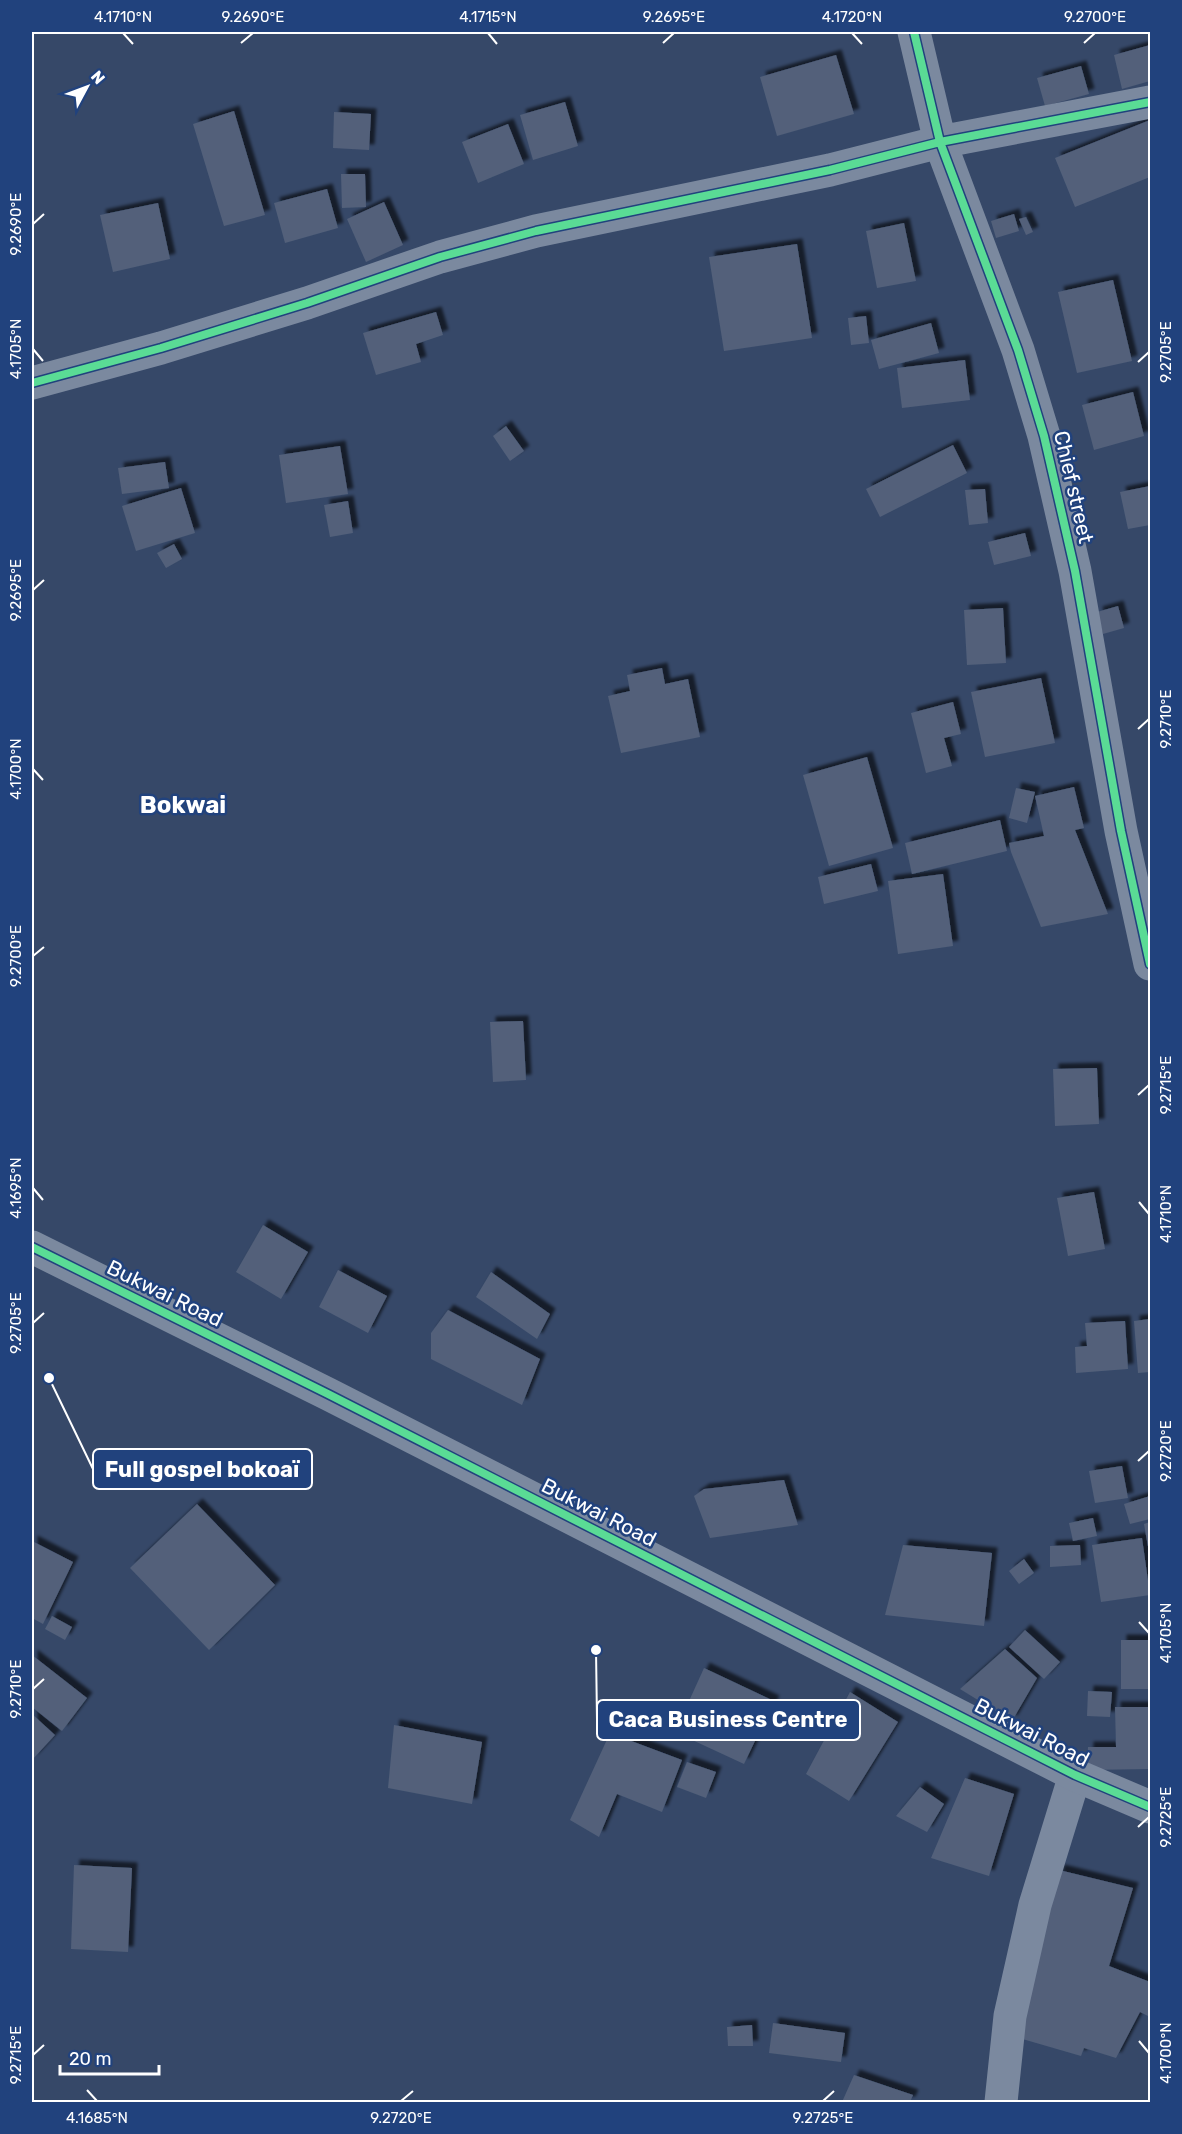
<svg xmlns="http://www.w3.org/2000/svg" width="1182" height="2134" font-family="Rubik,sans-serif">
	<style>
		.building { fill: #52607a; filter: url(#shadow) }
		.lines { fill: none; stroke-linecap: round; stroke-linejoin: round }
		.minor { stroke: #7b899f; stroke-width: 33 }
		.tertiary { stroke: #7b899f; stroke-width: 33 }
		.cycleway-casing { stroke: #21427d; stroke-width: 11 }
		.cycleway { stroke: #5adb95; stroke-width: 8 }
		.ticks { fill: none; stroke: #fff; stroke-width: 2 }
		.labels { text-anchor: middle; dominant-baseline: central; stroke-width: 5; stroke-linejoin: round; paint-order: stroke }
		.street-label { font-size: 21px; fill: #fff; stroke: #21427d }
		.quarter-label { font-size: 24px; font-weight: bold; fill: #fff; stroke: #21427d }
		.leader { fill: none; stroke: #fff; stroke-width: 2 }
		.callout-dot { fill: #fff; stroke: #21427d; stroke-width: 2 }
		.callout { fill: #21427d; stroke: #fff; stroke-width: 2 }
		.callout-label { font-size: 22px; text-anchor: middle; font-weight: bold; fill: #fff }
		.neatline { fill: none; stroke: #fff; stroke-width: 2 }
		.ticks-label { font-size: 15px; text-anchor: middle; fill: #fff }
	</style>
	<defs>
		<filter id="shadow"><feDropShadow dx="5.5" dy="-5.5" stdDeviation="1.5" flood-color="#0009"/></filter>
	</defs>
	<rect width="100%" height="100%" fill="#364868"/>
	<!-- building -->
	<path class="building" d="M 1150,45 L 1150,81 L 1122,89 L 1114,55 Z
		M 836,55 L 854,114 L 777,136 L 760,77 Z
		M 1081,66 L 1089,94 L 1045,106 L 1037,78 Z
		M 565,102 L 578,146 L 533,160 L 520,115 Z
		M 234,111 L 265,215 L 224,226 L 193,124 Z
		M 334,112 L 371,114 L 369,150 L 333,148 Z
		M 1150,120 L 1150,177 L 1075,207 L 1055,158 Z
		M 508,124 L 524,164 L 478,183 L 462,142 Z
		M 341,174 L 365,174 L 366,207 L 342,208 Z
		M 327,189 L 338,228 L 285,243 L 274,203 Z
		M 384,202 L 403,245 L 366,262 L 347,219 Z
		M 158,203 L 170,259 L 113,272 L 100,215 Z
		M 1014,214 L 1019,231 L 996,238 L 991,221 Z
		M 1026,217 L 1033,232 L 1026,235 L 1019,219 Z
		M 904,223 L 916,281 L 877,288 L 866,231 Z
		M 797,244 L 812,338 L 724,351 L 709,257 Z
		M 1113,280 L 1132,361 L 1077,373 L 1058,292 Z
		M 436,312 L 443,335 L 416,344 L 421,362 L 376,375 L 363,333 Z
		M 866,316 L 869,343 L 851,345 L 848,318 Z
		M 931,323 L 939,353 L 879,369 L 871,340 Z
		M 965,360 L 970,400 L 902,408 L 897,368 Z
		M 1133,392 L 1144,436 L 1094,450 L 1082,405 Z
		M 506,426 L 524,451 L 510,461 L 493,436 Z
		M 953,445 L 967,473 L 880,517 L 866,489 Z
		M 340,446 L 348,494 L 286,503 L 279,455 Z
		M 165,462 L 169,488 L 122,494 L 118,468 Z
		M 1150,486 L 1150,525 L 1128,529 L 1120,492 Z
		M 181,488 L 195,533 L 136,551 L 122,506 Z
		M 985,489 L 988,523 L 969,525 L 965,490 Z
		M 348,501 L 353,533 L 330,537 L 324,505 Z
		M 1025,533 L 1031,556 L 994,565 L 988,542 Z
		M 174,544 L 182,559 L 166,568 L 157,553 Z
		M 1118,606 L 1124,628 L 1103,634 L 1097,612 Z
		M 1003,608 L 1006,663 L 967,665 L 964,610 Z
		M 662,668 L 665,684 L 688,679 L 700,737 L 621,753 L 608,696 L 630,691 L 627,675 Z
		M 1041,678 L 1055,743 L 985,757 L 971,692 Z
		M 953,702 L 961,734 L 944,738 L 952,766 L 926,773 L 911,713 Z
		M 867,757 L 893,848 L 829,866 L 803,775 Z
		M 1074,787 L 1084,828 L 1075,830 L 1108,914 L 1041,927 L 1011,852 L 1009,843 L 1044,836 L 1035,796 Z
		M 1016,788 L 1035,792 L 1027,823 L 1009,818 Z
		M 1000,820 L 1007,851 L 912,874 L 905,843 Z
		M 871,864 L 878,891 L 824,904 L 818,877 Z
		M 943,874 L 953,946 L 898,954 L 888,881 Z
		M 523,1021 L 526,1080 L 493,1082 L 490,1022 Z
		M 1097,1068 L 1099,1124 L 1055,1126 L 1053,1069 Z
		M 1094,1192 L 1105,1249 L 1068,1256 L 1057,1198 Z
		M 263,1225 L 308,1252 L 281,1299 L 236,1272 Z
		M 338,1270 L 387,1296 L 368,1333 L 319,1307 Z
		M 491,1272 L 550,1314 L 537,1339 L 476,1297 Z
		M 448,1310 L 540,1359 L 522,1405 L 431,1359 L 431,1333 Z
		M 1150,1319 L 1150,1372 L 1138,1373 L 1134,1321 Z
		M 1125,1321 L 1128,1369 L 1076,1373 L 1075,1347 L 1087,1346 L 1085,1323 Z
		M 1122,1466 L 1128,1498 L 1095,1503 L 1089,1471 Z
		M 784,1480 L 798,1525 L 710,1538 L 694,1496 L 704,1489 Z
		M 1150,1496 L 1150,1519 L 1130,1524 L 1124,1504 Z
		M 197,1504 L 275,1585 L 209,1650 L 130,1568 Z
		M 1093,1518 L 1097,1536 L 1073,1541 L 1069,1523 Z
		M 1150,1522 L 1150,1552 L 1149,1552 L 1144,1524 Z
		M 1142,1538 L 1150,1595 L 1101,1602 L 1092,1545 Z
		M 32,1541 L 73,1562 L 43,1624 L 32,1618 Z
		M 903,1545 L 992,1553 L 984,1626 L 885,1615 Z
		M 1080,1545 L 1081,1565 L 1050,1567 L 1050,1546 Z
		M 1024,1559 L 1034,1573 L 1019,1584 L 1009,1571 Z
		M 52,1616 L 72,1627 L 65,1640 L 45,1629 Z
		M 1025,1630 L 1060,1662 L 1044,1679 L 1009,1647 Z
		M 1121,1640 L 1150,1640 L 1150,1689 L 1121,1689 Z
		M 1005,1649 L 1037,1678 L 1012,1721 L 960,1689 Z
		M 32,1655 L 87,1698 L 62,1731 L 32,1707 Z
		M 704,1668 L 774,1701 L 744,1764 L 675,1732 Z
		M 1088,1691 L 1112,1692 L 1110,1717 L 1087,1716 Z
		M 850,1692 L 898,1722 L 849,1801 L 806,1774 Z
		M 1115,1707 L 1150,1707 L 1150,1769 L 1087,1770 L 1088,1747 L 1116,1747 Z
		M 32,1714 L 55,1735 L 32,1760 Z
		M 394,1725 L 482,1742 L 472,1804 L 388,1788 Z
		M 610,1733 L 682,1760 L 662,1812 L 617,1794 L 599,1837 L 570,1820 Z
		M 687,1762 L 716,1772 L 706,1798 L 677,1787 Z
		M 965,1778 L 1014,1794 L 989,1876 L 931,1858 Z
		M 920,1787 L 944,1804 L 927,1832 L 896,1816 Z
		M 74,1865 L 132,1868 L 128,1952 L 71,1949 Z
		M 1059,1870 L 1133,1888 L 1109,1966 L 1150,1982 L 1150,2017 L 1140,2012 L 1116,2058 L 1084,2048 L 1081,2056 L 1019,2038 Z
		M 773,2023 L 845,2033 L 841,2062 L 769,2053 Z
		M 752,2025 L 753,2046 L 728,2046 L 727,2027 Z
		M 854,2075 L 913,2095 L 910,2102 L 842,2102 Z"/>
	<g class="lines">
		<!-- minor -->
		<path class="minor" d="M 914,32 L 940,142 L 1018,350 L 1044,436 L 1075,571 L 1121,831 L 1150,964
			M 32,383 L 161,348 L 307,303 L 440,257 L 536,231 L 830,170 L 940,142 L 1150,102
			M 1001,2102 L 1010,2016 L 1035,1905 L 1075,1775"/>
		<!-- tertiary -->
		<path class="tertiary" d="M 32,1247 L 328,1394 L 1075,1775 L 1150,1807"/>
		<defs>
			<path id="cycleway" d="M 914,32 L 940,142 L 1018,350 L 1044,436 L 1075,571 L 1121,831 L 1150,964
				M 32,383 L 161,348 L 307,303 L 440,257 L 536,231 L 830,170 L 940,142 L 1150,102
				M 32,1247 L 328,1394 L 1075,1775 L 1150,1807"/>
		</defs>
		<!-- cycleway casing -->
		<use href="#cycleway" class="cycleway-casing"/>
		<!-- cycleway -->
		<use href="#cycleway" class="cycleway"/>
	</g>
	<!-- ticks -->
	<path class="ticks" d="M 123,33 L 133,44M 488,33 L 497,44M 852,33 L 862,44M 241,43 L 253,33M 663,43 L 674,33M 1084,43 L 1095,33M 33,224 L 44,214M 33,349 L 43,361M 1138,362 L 1149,352M 33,590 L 44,580M 1138,729 L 1149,719M 33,769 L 43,780M 33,956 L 44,947M 1138,1095 L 1149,1085M 33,1188 L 43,1200M 1139,1202 L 1149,1214M 33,1323 L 44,1313M 1138,1461 L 1149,1451M 1139,1622 L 1149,1633M 33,1689 L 44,1679M 1138,1827 L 1149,1817M 1139,2041 L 1149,2053M 33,2055 L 44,2045M 87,2090 L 97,2101M 401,2101 L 413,2091M 823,2101 L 834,2091"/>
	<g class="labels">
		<!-- street labels -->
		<g class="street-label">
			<text transform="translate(1074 487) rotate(77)">Chief street</text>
			<text transform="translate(165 1293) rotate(26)">Bukwai Road</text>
			<text transform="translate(599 1512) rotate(27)">Bukwai Road</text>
			<text transform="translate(1032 1732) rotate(27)">Bukwai Road</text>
		</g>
		<!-- quarter labels -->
		<g class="quarter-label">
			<text x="183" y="805">Bokwai</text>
		</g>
	</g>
	<!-- callouts -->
	<path class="leader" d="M49 1378L93 1469M596 1650L597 1720"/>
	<g class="callout-dot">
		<circle cx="49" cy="1378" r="6"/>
		<circle cx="596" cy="1650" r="6"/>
	</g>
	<g class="callout">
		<rect x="93" y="1449" width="219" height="40" rx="6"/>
		<rect x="597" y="1700" width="263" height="40" rx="6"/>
	</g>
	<g class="callout-label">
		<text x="202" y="1477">Full gospel bokoaï</text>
		<text x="728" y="1727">Caca Business Centre</text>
	</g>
	<!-- border -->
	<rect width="1182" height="2134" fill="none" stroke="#21427d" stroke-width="66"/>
	<!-- north arrow -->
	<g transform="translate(87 87) rotate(49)" stroke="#21427d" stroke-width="4.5" paint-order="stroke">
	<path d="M0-4.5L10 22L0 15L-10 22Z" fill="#ffffff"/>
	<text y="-9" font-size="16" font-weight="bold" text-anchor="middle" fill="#ffffff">N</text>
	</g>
	<!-- scale -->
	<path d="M60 2065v9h99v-9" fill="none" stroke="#ffffff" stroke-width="3"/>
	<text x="69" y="2065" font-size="18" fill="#ffffff" stroke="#21427d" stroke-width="4.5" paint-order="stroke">20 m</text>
	<rect x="33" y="33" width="1116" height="2068" class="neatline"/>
	<g class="ticks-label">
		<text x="123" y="22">4.1710°N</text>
		<text x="253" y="22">9.2690°E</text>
		<text x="488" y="22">4.1715°N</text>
		<text x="674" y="22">9.2695°E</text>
		<text x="852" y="22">4.1720°N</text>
		<text x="1095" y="22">9.2700°E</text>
		<text transform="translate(16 224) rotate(-90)" y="5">9.2690°E</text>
		<text transform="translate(16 349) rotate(-90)" y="5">4.1705°N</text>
		<text transform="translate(1166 352) rotate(-90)" y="5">9.2705°E</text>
		<text transform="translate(16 590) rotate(-90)" y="5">9.2695°E</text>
		<text transform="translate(1166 719) rotate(-90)" y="5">9.2710°E</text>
		<text transform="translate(16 769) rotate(-90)" y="5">4.1700°N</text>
		<text transform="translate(16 956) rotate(-90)" y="5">9.2700°E</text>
		<text transform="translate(1166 1085) rotate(-90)" y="5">9.2715°E</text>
		<text transform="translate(16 1188) rotate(-90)" y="5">4.1695°N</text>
		<text transform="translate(1166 1214) rotate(-90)" y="5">4.1710°N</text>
		<text transform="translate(16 1323) rotate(-90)" y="5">9.2705°E</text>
		<text transform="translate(1166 1451) rotate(-90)" y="5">9.2720°E</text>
		<text transform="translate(1166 1633) rotate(-90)" y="5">4.1705°N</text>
		<text transform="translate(16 1689) rotate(-90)" y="5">9.2710°E</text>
		<text transform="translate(1166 1817) rotate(-90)" y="5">9.2725°E</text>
		<text transform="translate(1166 2053) rotate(-90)" y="5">4.1700°N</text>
		<text transform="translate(16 2055) rotate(-90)" y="5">9.2715°E</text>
		<text x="97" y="2123">4.1685°N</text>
		<text x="401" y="2123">9.2720°E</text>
		<text x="823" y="2123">9.2725°E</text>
	</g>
</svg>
